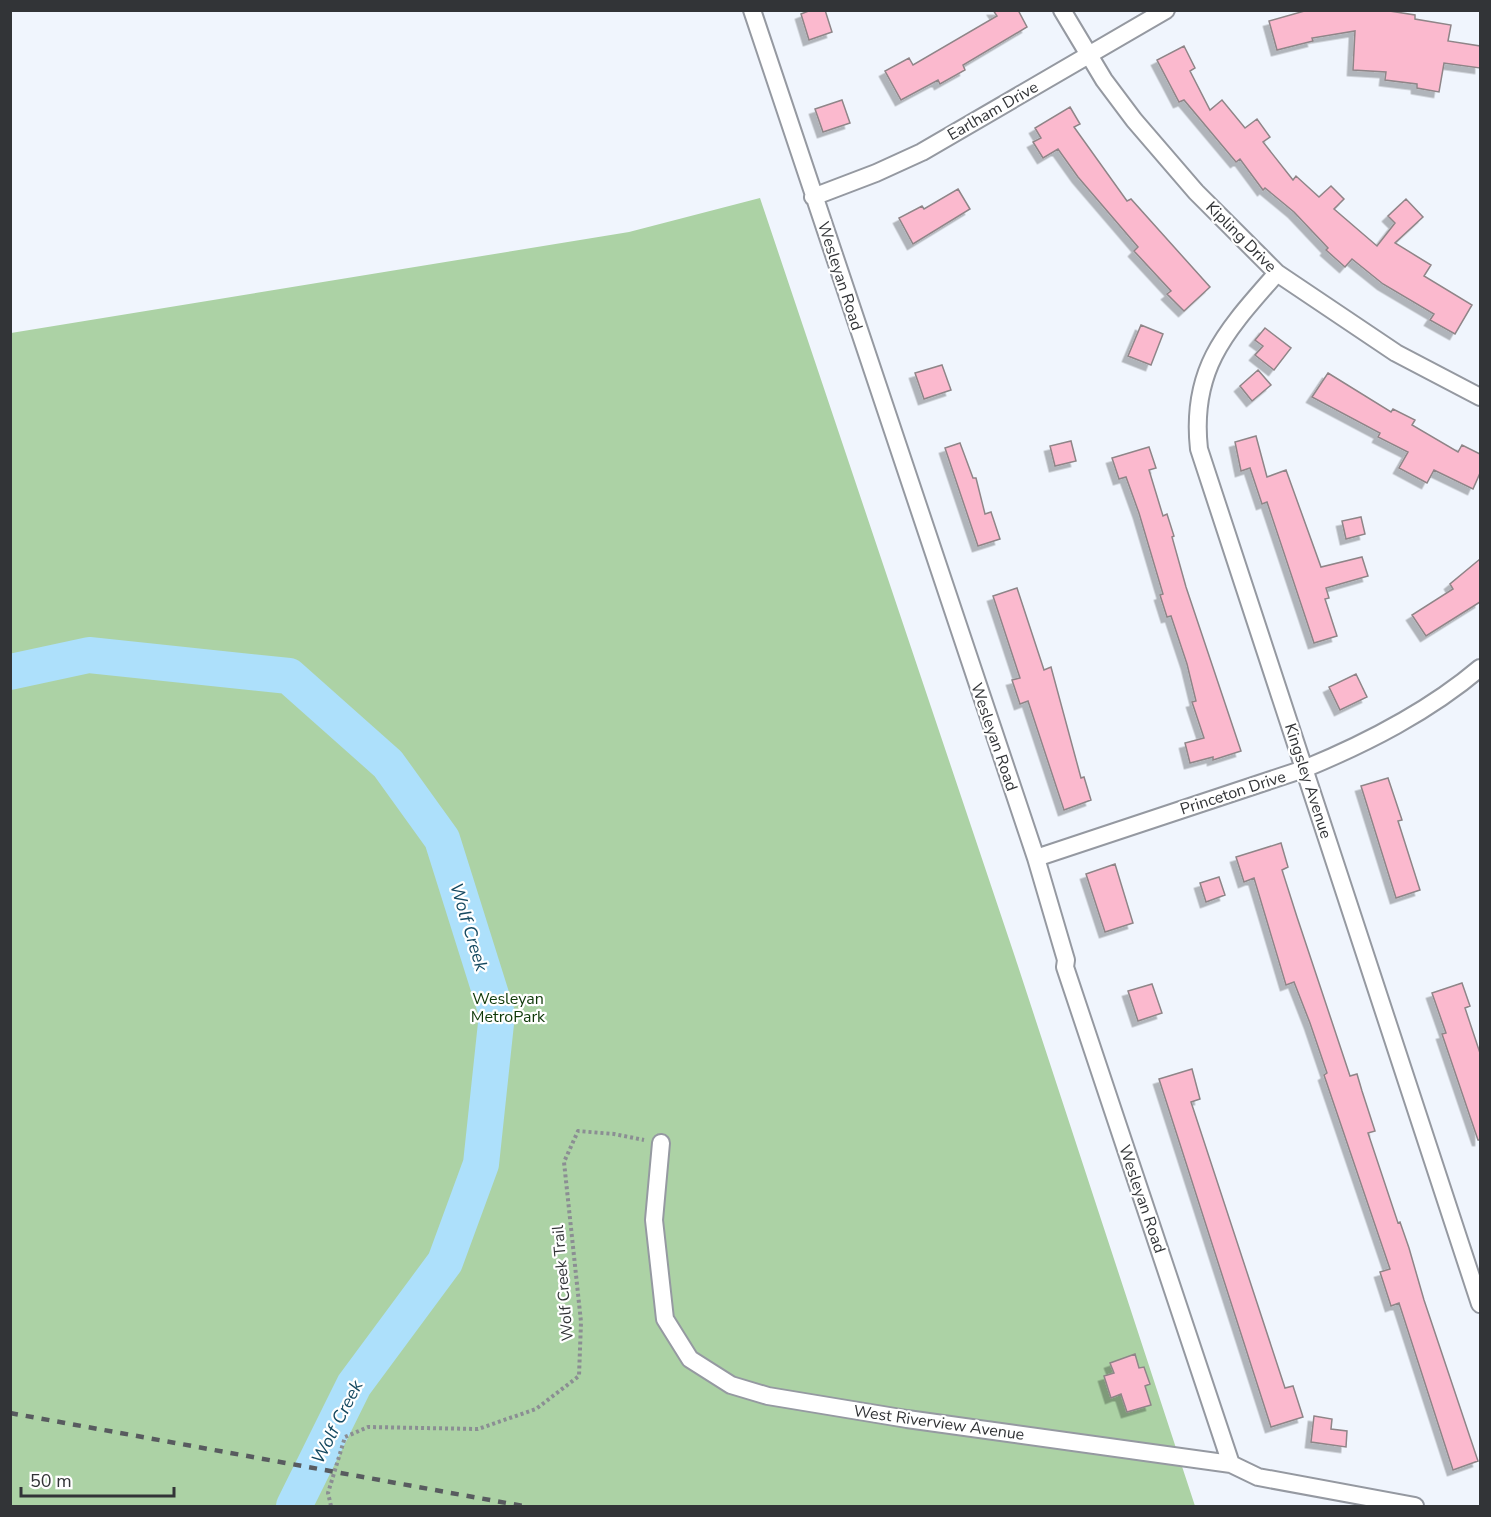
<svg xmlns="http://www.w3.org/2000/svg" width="1491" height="1517" font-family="'Nunito Sans',sans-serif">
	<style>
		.green { fill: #acd2a5 }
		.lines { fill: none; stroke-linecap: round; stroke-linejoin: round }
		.river { stroke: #ade0fb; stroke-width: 36 }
		.building { fill: #fbb9ce; stroke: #8f8588; stroke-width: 1.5; filter: url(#shadow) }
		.minor-casing { stroke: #9599a1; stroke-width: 20 }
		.path { stroke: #8b8e93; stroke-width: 4; stroke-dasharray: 3 3; stroke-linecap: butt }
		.minor { stroke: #fff; stroke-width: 16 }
		.rail { stroke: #585b5f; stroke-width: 4.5; stroke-dasharray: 8 8; stroke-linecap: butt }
		.labels { text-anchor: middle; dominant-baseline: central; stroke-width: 4.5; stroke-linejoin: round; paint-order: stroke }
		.street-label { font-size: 16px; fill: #323437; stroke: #fff }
		.park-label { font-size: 16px; fill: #0e3807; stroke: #fff }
		.water-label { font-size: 18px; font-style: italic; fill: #154960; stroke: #fff }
	</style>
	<defs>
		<filter id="shadow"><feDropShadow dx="-5.5" dy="5.5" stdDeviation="0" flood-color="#0004"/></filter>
	</defs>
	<rect width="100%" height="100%" fill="#f0f5fd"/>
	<!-- green -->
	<path class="green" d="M 760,198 L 1015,957 L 1195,1506 L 11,1506 L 11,333 L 629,232 Z"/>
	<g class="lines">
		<!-- river -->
		<path class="river" d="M 10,672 L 89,655 L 289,676 L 388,764 L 442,839 L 497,1014 L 481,1164 L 445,1262 L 354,1385 L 294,1506"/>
	</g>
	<!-- building -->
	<path class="building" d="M 811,10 L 825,10 L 832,32 L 809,40 L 801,14 Z
		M 993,10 L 1018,10 L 1027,27 L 963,65 L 965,70 L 940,84 L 938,80 L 901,100 L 885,71 L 909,58 L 913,65 L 997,16 Z
		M 1308,10 L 1383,10 L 1415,15 L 1415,19 L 1451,25 L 1448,41 L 1480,46 L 1480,68 L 1444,63 L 1439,92 L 1417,88 L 1417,84 L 1385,80 L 1386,72 L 1353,70 L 1355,31 L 1312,38 L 1313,41 L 1277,50 L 1269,21 Z
		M 1184,46 L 1195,68 L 1190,71 L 1210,110 L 1222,100 L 1245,128 L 1257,119 L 1270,137 L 1263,142 L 1293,180 L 1296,176 L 1319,197 L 1331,186 L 1344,199 L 1334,209 L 1377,246 L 1395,223 L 1388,216 L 1406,199 L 1423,217 L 1395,243 L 1431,265 L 1424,276 L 1472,305 L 1455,334 L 1430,320 L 1434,314 L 1383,284 L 1352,259 L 1345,267 L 1326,250 L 1328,248 L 1294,212 L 1265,188 L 1263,190 L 1240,159 L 1236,162 L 1184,100 L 1179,102 L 1157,60 Z
		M 842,100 L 850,123 L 823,132 L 815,109 Z
		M 1070,107 L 1080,124 L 1074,127 L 1127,201 L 1131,199 L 1210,287 L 1184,311 L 1167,294 L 1171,291 L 1134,251 L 1138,247 L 1078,177 L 1058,149 L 1043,158 L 1033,142 L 1041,138 L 1035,128 Z
		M 958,189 L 970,209 L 913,244 L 899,218 L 922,206 L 924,209 Z
		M 1141,325 L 1163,334 L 1151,365 L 1128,356 Z
		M 1265,328 L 1291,348 L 1274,370 L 1255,355 L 1263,346 L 1255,340 Z
		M 942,365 L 951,390 L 924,399 L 915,373 Z
		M 1258,370 L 1271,385 L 1252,401 L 1240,386 Z
		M 1328,373 L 1391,412 L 1393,409 L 1415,420 L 1412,425 L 1458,452 L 1462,445 L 1480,454 L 1480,473 L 1473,489 L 1434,470 L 1427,483 L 1399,468 L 1408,452 L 1378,437 L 1380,433 L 1312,397 Z
		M 1256,436 L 1267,477 L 1286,470 L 1321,567 L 1362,557 L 1368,576 L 1326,588 L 1329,598 L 1325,599 L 1337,636 L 1314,643 L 1267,502 L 1262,504 L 1250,468 L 1241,471 L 1235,442 Z
		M 1071,441 L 1076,461 L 1055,466 L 1050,446 Z
		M 960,443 L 973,478 L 976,478 L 985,514 L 991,512 L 1000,539 L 978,546 L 945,448 Z
		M 1149,447 L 1156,468 L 1149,470 L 1163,516 L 1167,514 L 1174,536 L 1172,537 L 1186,587 L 1241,751 L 1213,760 L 1213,757 L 1190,763 L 1185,743 L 1204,738 L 1192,702 L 1196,701 L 1187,664 L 1171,616 L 1167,617 L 1160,595 L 1163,594 L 1139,513 L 1126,477 L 1119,479 L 1112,458 Z
		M 1361,517 L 1365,534 L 1346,539 L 1342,521 Z
		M 1480,559 L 1480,602 L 1426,636 L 1412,615 L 1453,589 L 1450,584 Z
		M 1017,588 L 1044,670 L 1051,667 L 1081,778 L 1084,777 L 1091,800 L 1064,810 L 1028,701 L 1020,704 L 1012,680 L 1020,678 L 993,596 Z
		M 1356,674 L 1367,697 L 1340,710 L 1329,687 Z
		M 1388,778 L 1402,820 L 1398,821 L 1420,890 L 1396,898 L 1361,786 Z
		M 1281,843 L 1288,867 L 1282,870 L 1297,917 L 1350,1076 L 1357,1074 L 1362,1091 L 1375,1131 L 1368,1133 L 1398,1223 L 1400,1222 L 1409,1248 L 1424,1300 L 1478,1461 L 1453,1470 L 1399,1303 L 1391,1306 L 1380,1272 L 1390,1269 L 1324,1075 L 1327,1073 L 1310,1023 L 1294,982 L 1286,985 L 1254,878 L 1244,882 L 1236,857 Z
		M 1115,864 L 1133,923 L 1105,932 L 1086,874 Z
		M 1219,877 L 1225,895 L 1206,902 L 1200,883 Z
		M 1462,983 L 1470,1006 L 1465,1008 L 1480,1053 L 1480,1140 L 1478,1140 L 1442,1034 L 1446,1033 L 1432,993 Z
		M 1152,984 L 1162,1013 L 1138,1021 L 1128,991 Z
		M 1192,1069 L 1200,1099 L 1191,1102 L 1285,1388 L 1293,1386 L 1303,1417 L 1271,1427 L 1159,1079 Z
		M 1135,1354 L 1139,1368 L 1144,1367 L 1150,1384 L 1145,1386 L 1151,1405 L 1127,1412 L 1121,1394 L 1111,1398 L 1104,1376 L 1114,1373 L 1110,1363 Z
		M 1314,1416 L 1332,1419 L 1331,1429 L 1347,1431 L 1346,1447 L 1311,1442 Z"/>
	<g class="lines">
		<defs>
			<path id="minor" d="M 752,10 L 1036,858 L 1066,960 L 1065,967 L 1231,1464
				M 1062,10 L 1104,80 L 1134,120 L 1196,192 L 1277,273 L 1396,353 L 1480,397
				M 813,197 L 876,173 L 922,152 L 1166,10
				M 1277,273 C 1227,330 1190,368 1199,449 L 1480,1304
				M 1036,858 L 1304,769 C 1367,743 1428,712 1480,668
				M 661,1143 L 654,1220 L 665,1319 L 690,1359 L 731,1385 L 768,1396 L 907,1419 L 1231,1464 L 1258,1477 L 1415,1506"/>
		</defs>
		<!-- minor casing -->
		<use href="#minor" class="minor-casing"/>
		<!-- path -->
		<path class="path" d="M 331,1506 L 328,1493 L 345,1437 L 368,1427 L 478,1429 L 536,1409 L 579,1376 L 581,1322 L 564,1162 L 578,1131 L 614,1134 L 644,1140"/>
		<!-- minor -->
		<use href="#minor" class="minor"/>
		<!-- rail -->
		<path class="rail" d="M 10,1413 L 523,1506"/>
	</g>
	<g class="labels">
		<!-- street labels -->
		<g class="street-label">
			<text transform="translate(993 111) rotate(-30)">Earlham Drive</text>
			<text transform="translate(1241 237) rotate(45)">Kipling Drive</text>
			<text transform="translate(840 276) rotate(72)">Wesleyan Road</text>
			<text transform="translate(994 737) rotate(71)">Wesleyan Road</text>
			<text transform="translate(1308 781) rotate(72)">Kingsley Avenue</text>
			<text transform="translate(1233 793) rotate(-18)">Princeton Drive</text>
			<text transform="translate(1142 1199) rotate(71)">Wesleyan Road</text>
			<text transform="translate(563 1283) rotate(-95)">Wolf Creek Trail</text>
			<text transform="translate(939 1423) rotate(8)">West Riverview Avenue</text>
		</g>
		<!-- park labels -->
		<g class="park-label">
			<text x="508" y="999">Wesleyan<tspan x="508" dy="18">MetroPark</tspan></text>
		</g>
		<!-- water labels -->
		<g class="water-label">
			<text transform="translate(469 927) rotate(73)">Wolf Creek</text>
			<text transform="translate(337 1422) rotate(-63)">Wolf Creek</text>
		</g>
	</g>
	<!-- border -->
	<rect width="1491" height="1517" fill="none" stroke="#323437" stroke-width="24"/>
	<!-- scale -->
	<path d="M21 1487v9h153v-9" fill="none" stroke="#323437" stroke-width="3"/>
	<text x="30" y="1487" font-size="18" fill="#323437" stroke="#ffffff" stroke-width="4.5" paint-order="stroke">50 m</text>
</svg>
